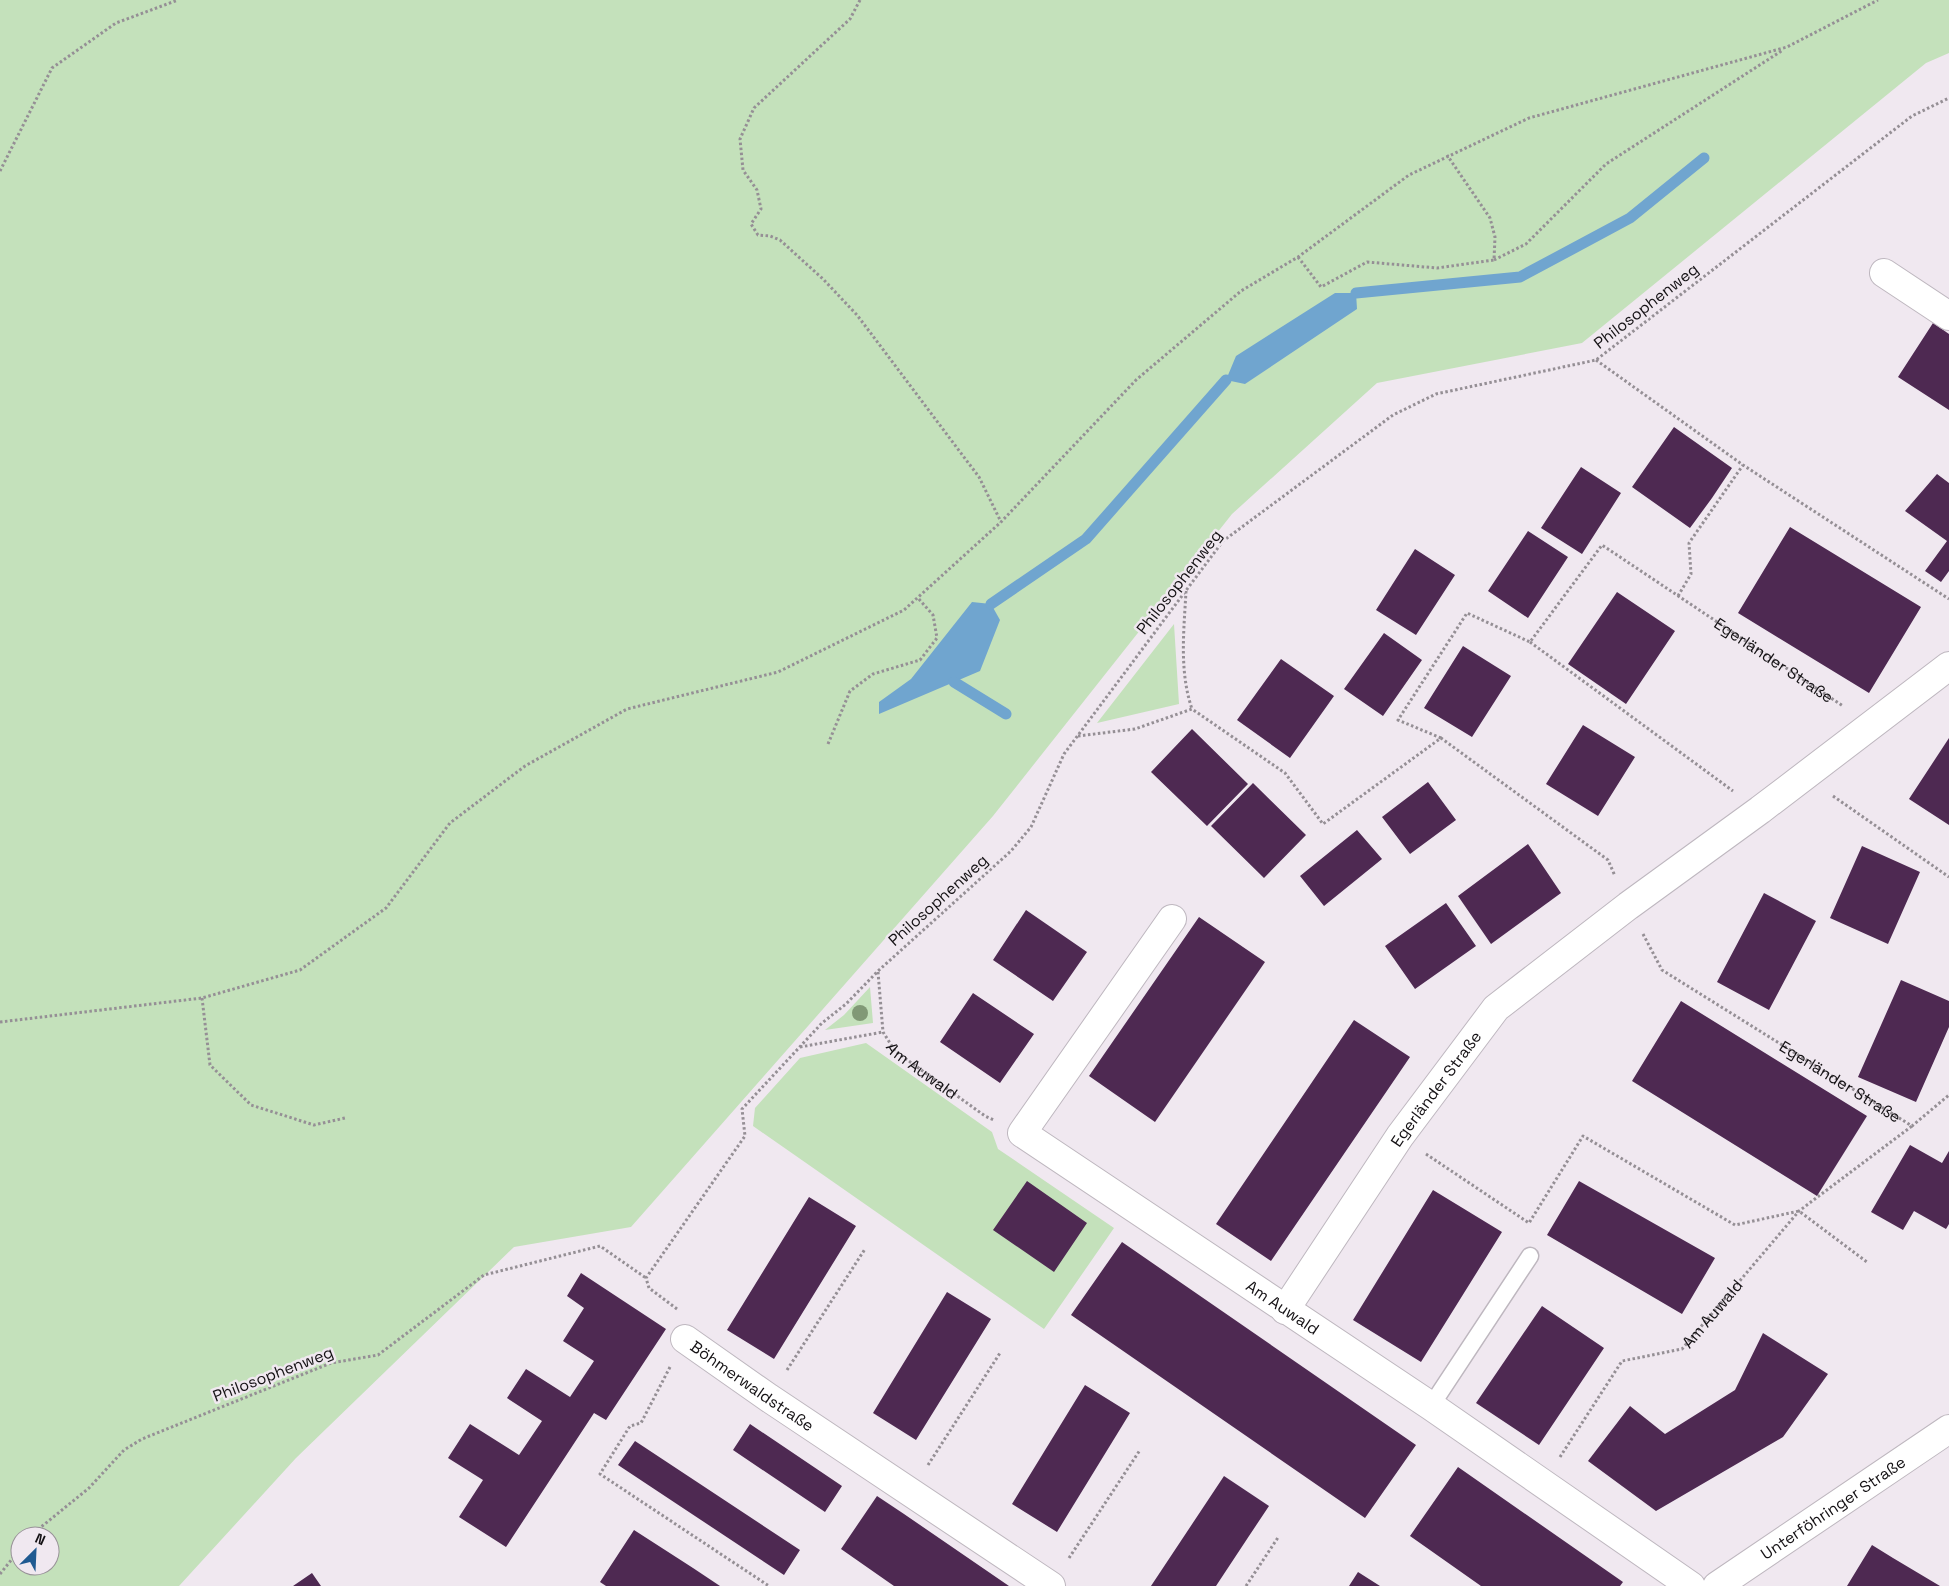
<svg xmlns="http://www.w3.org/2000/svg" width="1949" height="1586" font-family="'Space Grotesk',sans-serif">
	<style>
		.green { fill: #c4e1bb; fill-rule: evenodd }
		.water { fill: #70a5cf }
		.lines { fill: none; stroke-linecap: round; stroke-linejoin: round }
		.stream { stroke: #70a5cf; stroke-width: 11 }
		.building { fill: #4e2952 }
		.service-casing { stroke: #beb7bf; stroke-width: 19 }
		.minor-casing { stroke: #beb7bf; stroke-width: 30 }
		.path { stroke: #958f95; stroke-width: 3; stroke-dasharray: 2.5 2.5; stroke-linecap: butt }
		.service { stroke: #fff; stroke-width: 16 }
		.minor { stroke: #fff; stroke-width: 28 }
		.tree { fill: #819976 }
		.labels { text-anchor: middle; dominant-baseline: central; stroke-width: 5; stroke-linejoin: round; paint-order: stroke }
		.street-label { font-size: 16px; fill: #141114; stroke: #f0e8f0 }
	</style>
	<rect width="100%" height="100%" fill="#f0e8f0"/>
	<!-- green -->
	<path class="green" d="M 0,0 L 1949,0 L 1949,53 L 1926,63 L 1582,343 L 1377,383 L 1232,514 L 993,816 L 631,1227 L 514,1247 L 296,1458 L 179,1586 L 0,1586 ZM 20,1536 L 50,1536 L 50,1566 L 20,1566 Z
		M 1174,624 L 1179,704 L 1097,723 Z
		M 870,987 L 873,1023 L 825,1030 L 844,1015 Z
		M 866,1043 L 992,1132 L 998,1149 L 1114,1228 L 1044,1329 L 753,1126 L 755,1108 L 800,1058 Z"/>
	<!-- water -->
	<path class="water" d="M 1335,293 L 1356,293 L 1357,309 L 1245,384 L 1226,380 L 1236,356 Z
		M 972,602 L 991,604 L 1000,620 L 980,671 L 879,714 L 879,702 L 911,679 Z"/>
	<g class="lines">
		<!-- stream -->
		<path class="stream" d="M 1356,293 L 1520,277 L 1630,218 L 1704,158
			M 991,604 L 1086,539 L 1226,380
			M 954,682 L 1006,714"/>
	</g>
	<!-- building -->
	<path class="building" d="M 1933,323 L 1949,334 L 1949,410 L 1898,377 Z
		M 1674,427 L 1732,468 L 1712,498 L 1690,528 L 1632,487 Z
		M 1581,467 L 1621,493 L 1582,554 L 1541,528 Z
		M 1937,474 L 1949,483 L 1949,571 L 1941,582 L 1925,571 L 1947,541 L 1905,511 Z
		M 1790,527 L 1921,607 L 1869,693 L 1738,613 Z
		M 1528,531 L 1568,557 L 1528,618 L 1488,591 Z
		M 1415,549 L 1455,575 L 1416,635 L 1376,610 Z
		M 1617,592 L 1675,631 L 1626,704 L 1568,664 Z
		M 1384,633 L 1422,660 L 1383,716 L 1344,689 Z
		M 1463,646 L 1511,676 L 1472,737 L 1424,708 Z
		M 1281,659 L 1334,696 L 1290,758 L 1237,720 Z
		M 1583,725 L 1635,757 L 1598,816 L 1546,784 Z
		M 1192,729 L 1248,784 L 1207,826 L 1151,772 Z
		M 1949,738 L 1949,825 L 1909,799 Z
		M 1428,782 L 1456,820 L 1410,854 L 1382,817 Z
		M 1253,783 L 1306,835 L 1264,878 L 1211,826 Z
		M 1357,830 L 1382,859 L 1324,906 L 1300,876 Z
		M 1528,844 L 1561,893 L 1491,944 L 1458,896 Z
		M 1862,846 L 1920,872 L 1888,944 L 1830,918 Z
		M 1764,893 L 1816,921 L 1769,1010 L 1717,982 Z
		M 1446,903 L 1476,946 L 1415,989 L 1385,946 Z
		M 1026,910 L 1087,952 L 1053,1001 L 993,960 Z
		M 1199,917 L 1265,962 L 1155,1122 L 1089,1076 Z
		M 1901,980 L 1949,1001 L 1949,1027 L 1916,1102 L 1858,1077 Z
		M 973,993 L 1034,1034 L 1000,1083 L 940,1042 Z
		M 1681,1001 L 1867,1116 L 1817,1196 L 1632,1081 Z
		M 1354,1020 L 1410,1057 L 1271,1261 L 1216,1224 Z
		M 1910,1145 L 1942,1163 L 1949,1151 L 1949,1224 L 1946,1229 L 1914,1211 L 1903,1230 L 1871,1212 Z
		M 1027,1181 L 1087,1223 L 1054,1272 L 993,1230 Z
		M 1579,1181 L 1715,1258 L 1682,1314 L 1547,1235 Z
		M 1433,1190 L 1502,1232 L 1421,1362 L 1353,1320 Z
		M 809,1197 L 856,1226 L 774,1359 L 727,1330 Z
		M 1122,1242 L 1416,1445 L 1365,1518 L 1071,1315 Z
		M 581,1273 L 666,1329 L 606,1420 L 594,1413 L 506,1547 L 459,1517 L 483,1480 L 448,1458 L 470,1424 L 519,1455 L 542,1421 L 507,1398 L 526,1369 L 570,1397 L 594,1361 L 563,1341 L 584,1308 L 567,1296 Z
		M 947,1292 L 991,1319 L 916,1440 L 873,1413 Z
		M 1542,1306 L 1604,1348 L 1539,1445 L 1476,1403 Z
		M 1763,1333 L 1828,1374 L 1783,1437 L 1656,1511 L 1588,1461 L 1630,1406 L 1665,1434 L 1735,1390 Z
		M 1085,1385 L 1130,1413 L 1057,1532 L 1012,1504 Z
		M 750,1424 L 842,1486 L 825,1512 L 733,1450 Z
		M 635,1441 L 800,1550 L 784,1575 L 618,1465 Z
		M 1458,1467 L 1623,1582 L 1620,1586 L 1481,1586 L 1410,1536 Z
		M 1224,1476 L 1269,1506 L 1249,1536 L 1216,1586 L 1151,1586 Z
		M 877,1496 L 904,1514 L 1009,1586 L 894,1586 L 841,1549 Z
		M 634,1530 L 693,1568 L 720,1586 L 606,1586 L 600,1582 Z
		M 1872,1545 L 1893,1558 L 1940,1586 L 1847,1586 Z
		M 1358,1572 L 1380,1586 L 1349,1586 Z
		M 312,1573 L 321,1586 L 293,1586 Z"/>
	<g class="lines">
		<defs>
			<path id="service" d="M 1431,1406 L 1530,1256"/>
			<g id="minor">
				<path d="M 1884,273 L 1949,316"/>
				<path id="s5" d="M 1172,919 L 1022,1133 L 1431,1406 L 1691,1586"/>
				<path id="s6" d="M 1285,1310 L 1400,1136 L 1496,1008 L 1628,906 L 1760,810 L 1949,666"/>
				<path id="s7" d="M 685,1339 L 769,1398 L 1051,1586"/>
				<path id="s8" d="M 1717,1586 L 1949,1429"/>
			</g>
		</defs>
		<!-- service casing -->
		<use href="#service" class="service-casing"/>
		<!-- minor casing -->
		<use href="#minor" class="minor-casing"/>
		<!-- path -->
		<g class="path">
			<path d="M 860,0 L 850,19 L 754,108 L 740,139 L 743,170 L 757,190 L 761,209 L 751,224 L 758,235 L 770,236 L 780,240 L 823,279 L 857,315 L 979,477 L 1001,522"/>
			<path d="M 0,171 L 52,68 L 116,23 L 178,0"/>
			<path d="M 1298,257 L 1321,287 L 1367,262 L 1437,268 L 1494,260 L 1495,237 L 1490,218 L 1447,155"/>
			<path d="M 1494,260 L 1526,244 L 1606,164 L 1783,50"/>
			<path d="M 1596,360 L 1743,465 L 1949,599"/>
			<path d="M 1186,591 C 1184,630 1179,671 1192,709"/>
			<path d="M 1678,596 L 1691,574 L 1689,543 L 1743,465"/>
			<path d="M 1530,642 L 1733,791"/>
			<path d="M 1078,736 L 1135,729 L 1192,709 L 1285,773 L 1323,824 L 1441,738 L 1608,860 L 1615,876"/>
			<path id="s1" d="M 1441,738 L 1398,720 L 1467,613 L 1530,642 L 1602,545 L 1843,706"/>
			<path d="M 828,744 L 850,691 L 873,674 L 920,660 L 937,638 L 933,615 L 918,598"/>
			<path d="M 1833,796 L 1949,877"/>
			<path id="s2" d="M 1643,934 L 1662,970 L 1912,1126 L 1949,1095"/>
			<path id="s3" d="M 878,972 L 883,1032 L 895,1051 L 985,1116 L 994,1120"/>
			<path d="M 202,998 L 210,1065 L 251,1105 L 314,1125 L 345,1118"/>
			<path d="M 0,1022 L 202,998 L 300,970 L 386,908 L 450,823 L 525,766 L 627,709 L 778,672 L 904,610 L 1001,522 L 1136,380 L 1241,291 L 1298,257 L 1409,175 L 1529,118 L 1787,47 L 1878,0"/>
			<path d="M 800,1047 L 883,1032"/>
			<path d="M 1426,1154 L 1529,1223 L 1583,1136 L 1735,1225 L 1799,1211 L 1867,1262"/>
			<path d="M 677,1309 L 649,1288 L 646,1278 L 745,1136 L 742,1109 L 822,1023 L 846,1004 L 878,971 L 1011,851 L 1031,827 L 1064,754 L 1223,541 L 1393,415 L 1436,394 L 1596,360 L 1912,116 L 1949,98"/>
			<path d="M 670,1367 L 641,1423 L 630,1426 L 600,1474 L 769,1586"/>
			<path d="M 787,1370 L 865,1249"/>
			<path id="s4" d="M 1560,1457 L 1622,1361 L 1682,1349 L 1799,1211 L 1912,1126"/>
			<path d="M 928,1465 L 1000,1353"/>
			<path d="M 30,1536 L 89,1488 L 124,1450 L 142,1439 L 331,1363 L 378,1355 L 484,1275 L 600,1246 L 646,1278"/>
			<path d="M 1069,1558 L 1140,1450"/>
			<path d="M 0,1574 L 20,1549"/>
			<path d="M 1246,1586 L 1279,1536"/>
		</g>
		<!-- service -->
		<use href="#service" class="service"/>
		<!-- minor -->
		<use href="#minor" class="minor"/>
	</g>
	<!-- trees -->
	<circle class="tree" cx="860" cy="1013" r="8"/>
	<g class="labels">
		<!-- street labels -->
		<g class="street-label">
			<text transform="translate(1646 306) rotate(-38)">Philosophenweg</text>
			<text transform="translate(1179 582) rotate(-52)">Philosophenweg</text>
			<text stroke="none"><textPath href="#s1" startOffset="571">Egerländer Straße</textPath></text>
			<text transform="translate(938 900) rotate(-42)">Philosophenweg</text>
			<text stroke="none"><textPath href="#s3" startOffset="116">Am Auwald</textPath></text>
			<text stroke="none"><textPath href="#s2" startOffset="251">Egerländer Straße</textPath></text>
			<text stroke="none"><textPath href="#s6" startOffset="268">Egerländer Straße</textPath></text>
			<text stroke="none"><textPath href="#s5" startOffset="575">Am Auwald</textPath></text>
			<text stroke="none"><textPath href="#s4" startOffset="222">Am Auwald</textPath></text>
			<text transform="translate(273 1374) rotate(-21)">Philosophenweg</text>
			<text stroke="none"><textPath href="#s7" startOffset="82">Böhmerwaldstraße</textPath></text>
			<text stroke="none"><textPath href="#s8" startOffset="140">Unterföhringer Straße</textPath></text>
		</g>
	</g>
	<!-- north arrow -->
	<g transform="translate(35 1551) rotate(24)"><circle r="24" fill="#f0e8f0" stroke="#989298"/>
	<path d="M0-4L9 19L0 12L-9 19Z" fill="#205a91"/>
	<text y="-8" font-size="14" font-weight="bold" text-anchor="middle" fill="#141114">N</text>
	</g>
</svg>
